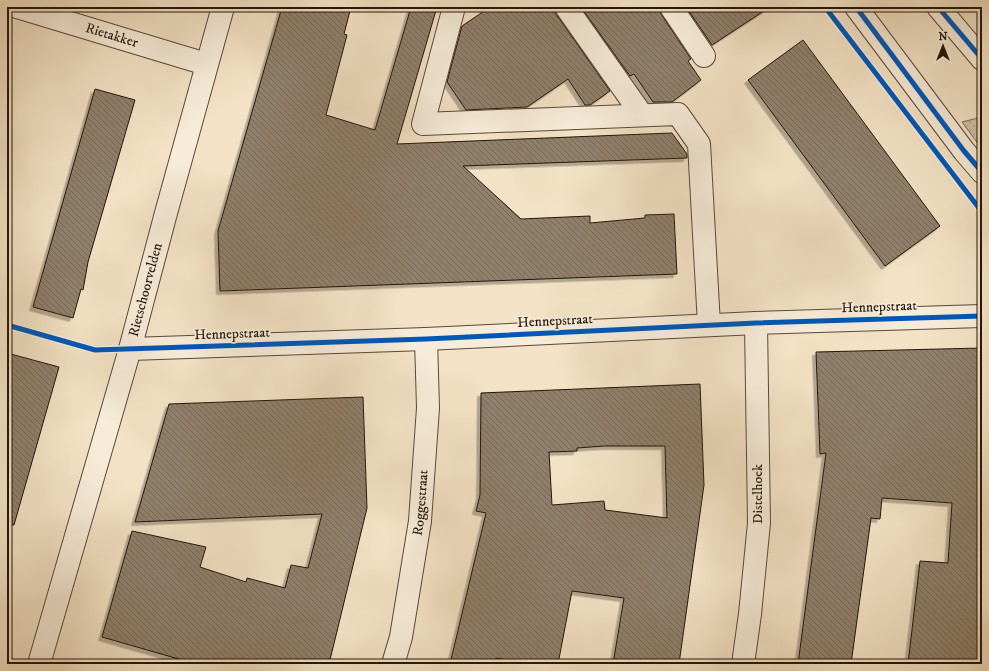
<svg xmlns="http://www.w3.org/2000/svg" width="989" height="671" font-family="'IM FELL DW Pica',serif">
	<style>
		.grass { fill: url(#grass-dots); stroke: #7a6a58 }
		.building { fill: url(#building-back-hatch); stroke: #24160b; fill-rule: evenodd; filter: url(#shadow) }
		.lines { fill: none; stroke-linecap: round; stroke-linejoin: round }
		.minor-casing { stroke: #58493a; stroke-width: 24 }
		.minor { stroke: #f7ecd9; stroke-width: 22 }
		.cycleway-casing { stroke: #f7ecd9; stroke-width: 8 }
		.cycleway { stroke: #0057b8; stroke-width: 5 }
		.labels { text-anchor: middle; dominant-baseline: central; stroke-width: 3.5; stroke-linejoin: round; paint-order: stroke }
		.street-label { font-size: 14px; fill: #24160b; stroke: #f7ecd9 }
	</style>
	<defs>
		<pattern id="grass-dots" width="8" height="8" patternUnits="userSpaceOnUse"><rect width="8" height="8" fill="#d0bfa5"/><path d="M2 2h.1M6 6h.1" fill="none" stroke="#b2a38d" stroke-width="1.8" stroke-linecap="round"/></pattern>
		<pattern id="building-back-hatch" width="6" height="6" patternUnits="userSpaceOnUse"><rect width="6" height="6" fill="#90806c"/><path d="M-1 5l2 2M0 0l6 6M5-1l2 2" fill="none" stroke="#756857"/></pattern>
		<filter id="shadow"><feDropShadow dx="-3.5" dy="3.5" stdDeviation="0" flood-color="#0004"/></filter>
	</defs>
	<rect width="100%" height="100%" fill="#f3e2c5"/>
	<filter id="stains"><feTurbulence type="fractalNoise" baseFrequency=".005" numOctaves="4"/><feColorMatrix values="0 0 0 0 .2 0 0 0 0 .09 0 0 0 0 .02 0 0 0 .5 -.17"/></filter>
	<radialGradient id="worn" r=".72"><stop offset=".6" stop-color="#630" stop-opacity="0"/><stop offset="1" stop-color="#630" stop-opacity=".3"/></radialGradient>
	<!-- grass -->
	<path class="grass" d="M 982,117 L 982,149 L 962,122 Z"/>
	<!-- building -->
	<path class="building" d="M 282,7 L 351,7 L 344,34 L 347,35 L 326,115 L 375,130 L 411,7 L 437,7 L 397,144 L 672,133 L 687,154 L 687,158 L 463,166 L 521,219 L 590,216 L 590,223 L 645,218 L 645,215 L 674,214 L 677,274 L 220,291 L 218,231 Z
		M 490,7 L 554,7 L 556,14 L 610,91 L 590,105 L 585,105 L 568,79 L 527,107 L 466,110 L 447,82 L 462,26 Z
		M 581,7 L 659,7 L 661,14 L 691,59 L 688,61 L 701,80 L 672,102 L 653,102 L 634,74 L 630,76 Z
		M 686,7 L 770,7 L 712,45 Z
		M 803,40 L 940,226 L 885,266 L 748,80 Z
		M 95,89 L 135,100 L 88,262 L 83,290 L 81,289 L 73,318 L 33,307 Z
		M 982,348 L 982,664 L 908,664 L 920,561 L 948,563 L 952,503 L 882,498 L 880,519 L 871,518 L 851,664 L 798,664 L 826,453 L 820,454 L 816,352 Z
		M 7,353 L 59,367 L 14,525 L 7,524 Z
		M 700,384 L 704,485 L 679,664 L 613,664 L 624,598 L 572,591 L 558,664 L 526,664 L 496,658 L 495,664 L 450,664 L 486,513 L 476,511 L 480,495 L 481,393 ZM 604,446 L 665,446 L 667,518 L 605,510 L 604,501 L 552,505 L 549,452 L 577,451 L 577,448 Z
		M 363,397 L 367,508 L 329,664 L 196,664 L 102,637 L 132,531 L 206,547 L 200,567 L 246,582 L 247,578 L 285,588 L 291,565 L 308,568 L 322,514 L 135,522 L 169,404 Z"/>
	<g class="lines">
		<defs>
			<g id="minor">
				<path id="s1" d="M 17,7 L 206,64"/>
				<path d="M 454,7 L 423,124 L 678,114 L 699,144 L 709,325"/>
				<path d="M 566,7 L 642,115"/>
				<path d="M 671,7 L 704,56"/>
				<path d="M 856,7 L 964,151 L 982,172"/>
				<path d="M 938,7 L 982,59"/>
				<path d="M 130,349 L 426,339 L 756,323 L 982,316"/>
				<path id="s2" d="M 39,664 L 130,349 L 166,213 L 223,7"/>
				<path id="s3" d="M 393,664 L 401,637 L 420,521 L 428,408 L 426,339"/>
				<path d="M 743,664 L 750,614 L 759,523 L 756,323"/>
			</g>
		</defs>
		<!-- minor casing -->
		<use href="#minor" class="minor-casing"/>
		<!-- minor -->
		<use href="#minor" class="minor"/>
		<defs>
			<path id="cycleway" d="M 825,7 L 982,212
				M 856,7 L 964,151 L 982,172
				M 938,7 L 982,59
				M 7,325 L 95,350 L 426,339 L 756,323 L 982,316"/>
		</defs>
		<!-- cycleway casing -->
		<use href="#cycleway" class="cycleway-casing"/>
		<!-- cycleway -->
		<use href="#cycleway" class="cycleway"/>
	</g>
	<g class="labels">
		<!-- street labels -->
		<g class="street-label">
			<text stroke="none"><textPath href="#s1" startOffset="99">Rietakker</textPath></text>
			<text stroke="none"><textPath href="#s2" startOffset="389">Rietschoorvelden</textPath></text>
			<text transform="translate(879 307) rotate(-2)">Hennepstraat</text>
			<text transform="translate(555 321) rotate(-3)">Hennepstraat</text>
			<text transform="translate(232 334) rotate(-2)">Hennepstraat</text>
			<text transform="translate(758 494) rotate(-90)">Distelhoek</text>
			<text stroke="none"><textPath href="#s3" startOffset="164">Roggestraat</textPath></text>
		</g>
	</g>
	<!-- margin -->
	<rect width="989" height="671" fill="none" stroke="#f3e2c5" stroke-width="24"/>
	<rect x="8" y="8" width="973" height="655" fill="none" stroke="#24160b" stroke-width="2"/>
	<rect x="12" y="12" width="965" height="647" fill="none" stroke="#24160b"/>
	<!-- north arrow -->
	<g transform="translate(943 46)" stroke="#f7ecd9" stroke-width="3" paint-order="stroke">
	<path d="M0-3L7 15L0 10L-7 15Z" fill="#24160b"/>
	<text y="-6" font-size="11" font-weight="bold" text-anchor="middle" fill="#24160b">N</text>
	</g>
	<rect width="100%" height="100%" filter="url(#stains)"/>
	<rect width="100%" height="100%" fill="url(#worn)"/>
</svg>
